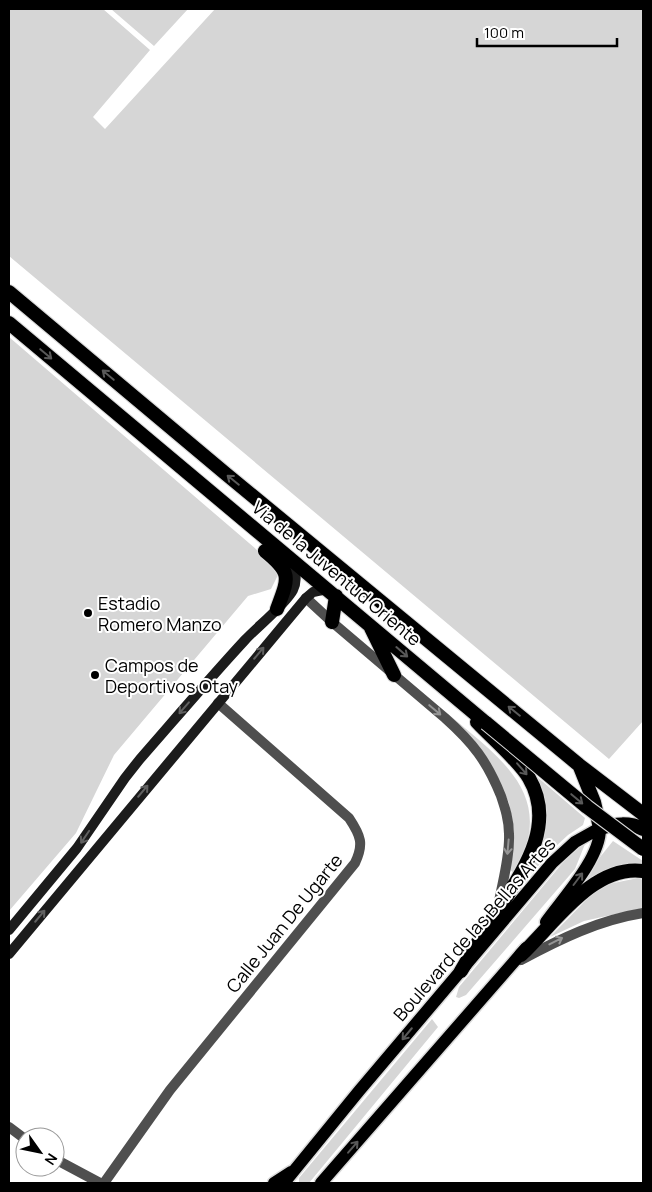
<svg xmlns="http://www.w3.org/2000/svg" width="652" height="1192" font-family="Manrope,sans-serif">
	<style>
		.green { fill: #d6d6d6 }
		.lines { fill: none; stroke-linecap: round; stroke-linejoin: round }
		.primary-casing { stroke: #dbdbdb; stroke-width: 15 }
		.trunk-casing { stroke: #dbdbdb; stroke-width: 16 }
		.minor { stroke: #4f4f4f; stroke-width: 10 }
		.tertiary { stroke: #4f4f4f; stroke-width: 10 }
		.secondary { stroke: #1c1c1c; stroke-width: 10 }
		.primary { stroke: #000; stroke-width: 12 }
		.trunk { stroke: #000; stroke-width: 14 }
		.trunk-bridge-casing { stroke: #dbdbdb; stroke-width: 16; stroke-linecap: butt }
		.trunk-bridge { stroke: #000; stroke-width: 14 }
		.oneway { stroke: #595959 }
		.oneway2 { stroke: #606060 }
		.oneway3 { stroke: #959595 }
		.poi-dot { fill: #000; stroke: #fff; stroke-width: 2 }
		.labels { text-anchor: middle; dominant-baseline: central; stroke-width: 4; stroke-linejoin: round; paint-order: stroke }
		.street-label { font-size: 18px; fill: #000; stroke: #fff }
		.poi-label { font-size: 18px; fill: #000; stroke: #fff; text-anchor: start }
	</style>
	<rect width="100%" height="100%" fill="#fff"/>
	<!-- green -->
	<path class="green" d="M 9,9 L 103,9 L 150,50 L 93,117 L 105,129 L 215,9 L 643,9 L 643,721 L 609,759 L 9,256 Z
		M 111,9 L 188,9 L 154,46 Z
		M 9,337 L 278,568 L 277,577 L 271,589 L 248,596 L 114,755 L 76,833 L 9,911 Z
		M 413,685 C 433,701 452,717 472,734 C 520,774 550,810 514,873 L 509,869 L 512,853 L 514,830 L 509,803 L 495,773 Z
		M 521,763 L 585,818 L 583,825 L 568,835 L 555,847 L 531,874 L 539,853 L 543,832 Z
		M 613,841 L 643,861 L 643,867 L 641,867 L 559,908 Z
		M 585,844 L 575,869 L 466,995 L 459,998 L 456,997 L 459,987 L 565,860 L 576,848 Z
		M 638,878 L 643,880 L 643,908 L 584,921 L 550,937 L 591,895 L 609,884 Z
		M 432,1019 L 438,1027 L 309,1183 L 299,1183 L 299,1178 Z"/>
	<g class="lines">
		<defs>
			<path id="primary" d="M 274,1183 L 291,1172
				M 284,1183 L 359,1091 L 552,863 L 575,842 L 600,828 C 601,858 563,898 546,922
				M 321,1183 L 526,948"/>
			<path id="trunk" d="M 9,292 L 226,474 L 579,765 L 643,814
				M 9,323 L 486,723
				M 265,551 C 292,573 289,577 277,609
				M 332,622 L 336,596
				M 371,628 L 394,675
				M 580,767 L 594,802 L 600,828 C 615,824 629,822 643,829
				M 521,955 C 554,924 593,864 643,871
				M 461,971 C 473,951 484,931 497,912 C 522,872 557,826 529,778 C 519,761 491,737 477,722"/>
		</defs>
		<!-- primary casing -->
		<use href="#primary" class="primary-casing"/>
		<!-- trunk casing -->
		<use href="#trunk" class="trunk-casing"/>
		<!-- minor -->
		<path class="minor" d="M 306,598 L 332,622 L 445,718 C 473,743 487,761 501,796 C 505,808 509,820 509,834 C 510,858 502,883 498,907
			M 521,960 C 560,939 599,920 643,913
			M 104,1183 L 170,1090 L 355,863 C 364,844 361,836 349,818 L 218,703"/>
		<!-- tertiary -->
		<path class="tertiary" d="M 9,1127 L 25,1139
			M 55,1159 L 100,1183"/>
		<!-- secondary -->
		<path class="secondary" d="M 9,930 L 77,848 L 125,778 L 140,759 C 175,719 209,679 245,640 C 257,627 286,604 293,590 C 298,580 295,571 291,561
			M 9,954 L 306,598 L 313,592 L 327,589"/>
		<!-- primary -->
		<use href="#primary" class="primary"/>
		<!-- trunk -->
		<use href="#trunk" class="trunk"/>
		<defs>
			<path id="trunk-bridge" d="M 486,723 L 587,807 L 643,849"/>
		</defs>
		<!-- trunk-bridge casing -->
		<use href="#trunk-bridge" class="trunk-bridge-casing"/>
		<!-- trunk-bridge -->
		<use href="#trunk-bridge" class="trunk-bridge"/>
	</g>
	<!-- one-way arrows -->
	<defs><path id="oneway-shaft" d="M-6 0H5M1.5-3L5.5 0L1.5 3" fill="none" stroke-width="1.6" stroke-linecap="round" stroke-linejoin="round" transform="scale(1.25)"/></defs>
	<g class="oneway">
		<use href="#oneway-shaft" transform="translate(46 354) rotate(40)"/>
		<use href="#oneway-shaft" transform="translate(108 375) rotate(-140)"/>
		<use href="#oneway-shaft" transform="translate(233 480) rotate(-141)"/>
		<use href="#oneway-shaft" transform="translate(402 652) rotate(41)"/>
		<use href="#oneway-shaft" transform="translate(514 711) rotate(-141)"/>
		<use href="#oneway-shaft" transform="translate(522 769) rotate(49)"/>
		<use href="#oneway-shaft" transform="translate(577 799) rotate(40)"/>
		<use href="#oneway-shaft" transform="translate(578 879) rotate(-53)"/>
		<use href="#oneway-shaft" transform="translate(407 1034) rotate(130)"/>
		<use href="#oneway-shaft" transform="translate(353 1147) rotate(-49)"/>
	</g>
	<g class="oneway2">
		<use href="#oneway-shaft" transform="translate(259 653) rotate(-50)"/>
		<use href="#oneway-shaft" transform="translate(184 708) rotate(131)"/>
		<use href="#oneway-shaft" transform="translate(143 791) rotate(-50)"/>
		<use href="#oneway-shaft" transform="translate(85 837) rotate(124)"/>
		<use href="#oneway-shaft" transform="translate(40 916) rotate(-50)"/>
	</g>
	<g class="oneway3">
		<use href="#oneway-shaft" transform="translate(435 710) rotate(40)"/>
		<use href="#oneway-shaft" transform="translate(508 847) rotate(95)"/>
		<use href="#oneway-shaft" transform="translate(556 941) rotate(-27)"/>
	</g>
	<!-- markers -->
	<g class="poi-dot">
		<circle cx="88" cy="613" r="5"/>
		<circle cx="95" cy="675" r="5"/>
	</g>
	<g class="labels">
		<!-- street labels -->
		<g class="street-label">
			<text transform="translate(337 573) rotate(40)">Via de la Juventud Oriente</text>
			<text transform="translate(284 923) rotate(-51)">Calle Juan De Ugarte</text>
			<text transform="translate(474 929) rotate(-49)">Boulevard de las Bellas Artes</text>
		</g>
		<!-- poi labels -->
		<g class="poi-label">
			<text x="98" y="603">Estadio<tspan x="98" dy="21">Romero Manzo</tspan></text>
			<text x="105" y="665">Campos de<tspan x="105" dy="21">Deportivos Otay</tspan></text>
		</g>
	</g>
	<!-- border -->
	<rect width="652" height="1192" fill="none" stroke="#000000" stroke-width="20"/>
	<!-- north arrow -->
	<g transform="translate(40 1152) rotate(123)"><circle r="24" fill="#ffffff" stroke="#999999"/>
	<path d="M0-4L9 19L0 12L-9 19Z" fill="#000000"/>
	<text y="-8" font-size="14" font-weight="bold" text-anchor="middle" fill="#000000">N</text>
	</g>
	<!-- scale -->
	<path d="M477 38v8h140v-8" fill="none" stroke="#000000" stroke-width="2.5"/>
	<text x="484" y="38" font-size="15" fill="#000000" stroke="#ffffff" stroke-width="4" paint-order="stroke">100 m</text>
</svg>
